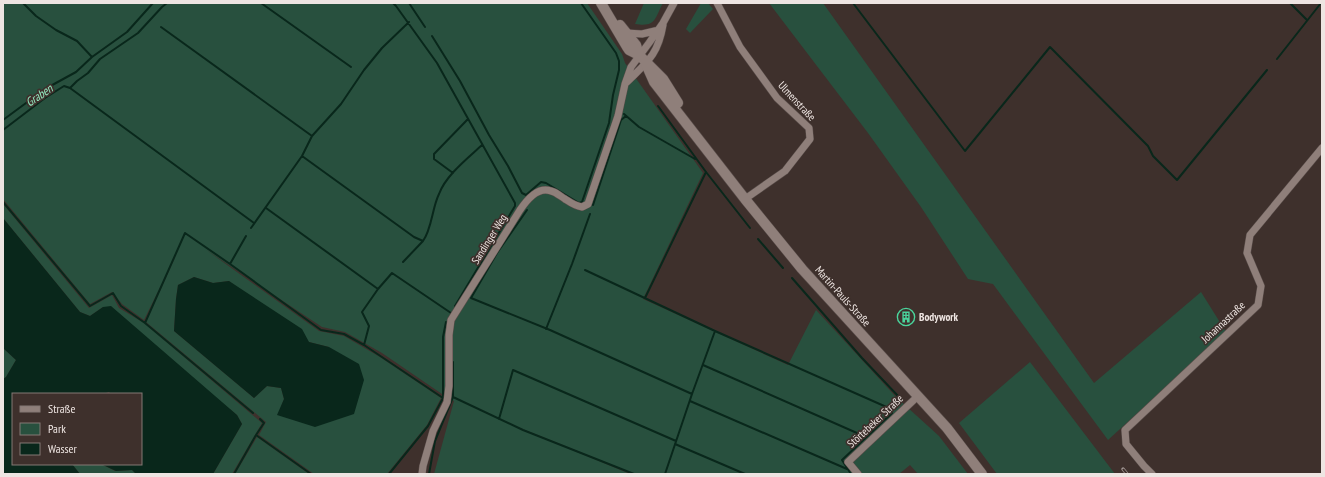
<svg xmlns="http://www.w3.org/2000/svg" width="1325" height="477" font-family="'PT Sans Narrow',sans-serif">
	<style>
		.green { fill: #28503e; fill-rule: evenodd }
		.water { fill: #09271b }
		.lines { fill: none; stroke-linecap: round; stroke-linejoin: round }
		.stream { stroke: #09271b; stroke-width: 2 }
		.street-casing { stroke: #594d4a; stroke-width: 8 }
		.secondary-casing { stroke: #594d4a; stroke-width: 11 }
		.street { stroke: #8f7f7a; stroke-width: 7 }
		.secondary { stroke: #8f7f7a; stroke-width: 10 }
		.rail-casing { stroke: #a29794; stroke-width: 3.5 }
		.rail { stroke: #3e302c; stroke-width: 2; stroke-dasharray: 6; stroke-linecap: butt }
		.labels { text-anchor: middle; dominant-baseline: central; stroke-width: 3.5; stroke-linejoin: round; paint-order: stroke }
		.street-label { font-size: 11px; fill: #eee5e2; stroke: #3e302c }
		.poi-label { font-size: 11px; font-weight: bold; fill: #eee5e2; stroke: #3e302c; text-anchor: start }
		.water-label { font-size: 12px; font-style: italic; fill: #94ecc2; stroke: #3e302c }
	</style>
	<rect width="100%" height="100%" fill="#3e302c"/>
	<!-- green -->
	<path class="green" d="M 3,3 L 587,3 L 622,54 L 625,63 L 703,173 L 643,299 L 788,365 L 816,310 L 896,397 L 939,436 L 968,474 L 918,474 L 910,465 L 899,474 L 635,474 L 510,424 L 630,474 L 434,474 L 454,401 L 442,394 L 382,353 L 345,332 L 322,327 L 205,249 L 319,331 L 344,336 L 380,357 L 441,398 L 427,425 L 387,474 L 314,474 L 259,435 L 266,422 L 146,322 L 178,251 L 144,320 L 122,304 L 112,292 L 90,304 L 3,199 ZM 194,277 L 213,283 L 229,281 L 309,342 L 329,347 L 278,415 L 284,399 L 281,388 L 267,386 L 254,398 L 174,331 L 176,299 L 178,285 Z
		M 644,3 L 663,3 C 654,20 656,27 635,24 Z
		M 701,3 L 708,3 L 713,9 L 690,33 L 686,29 Z
		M 769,3 L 823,3 L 1094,383 L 1201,292 L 1226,332 L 1108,440 L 993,284 L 968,279 L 921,207 L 868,133 Z
		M 3,204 L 89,308 L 112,295 L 119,308 L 144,323 L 262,423 L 232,474 L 213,474 L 242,424 L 237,415 L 103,307 L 90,316 L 80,312 L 3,218 Z
		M 3,348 L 16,360 L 6,377 L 3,379 Z
		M 1030,362 L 1115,474 L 997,474 L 959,423 Z
		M 257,437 L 309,474 L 235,474 Z
		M 72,464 L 101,464 L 115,471 L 132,470 L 136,474 L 80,474 Z"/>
	<!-- water -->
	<path class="water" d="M 3,218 L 80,312 L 90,316 L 103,307 L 111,306 L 237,415 L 242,424 L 213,474 L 136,474 L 132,470 L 116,471 L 101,464 L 141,464 L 141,394 L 111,394 L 109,392 L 103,394 L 13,394 L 13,464 L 72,464 L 80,474 L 3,474 L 3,379 L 6,377 L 16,360 L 3,348 Z
		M 194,277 L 213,283 L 229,281 L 302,329 L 309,342 L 329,347 L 359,364 L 364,380 L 354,414 L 315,427 L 277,415 L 284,399 L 281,388 L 267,386 L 254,398 L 174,331 L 176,299 L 178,285 Z"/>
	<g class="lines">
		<!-- stream -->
		<path class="stream" d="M 23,3 L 36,16 L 56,30 L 77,41 L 92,57
			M 261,3 L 351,67
			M 393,3 L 396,6 L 437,63 L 515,203 L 515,206 L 455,306
			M 409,3 L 425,27
			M 853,3 L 965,151 L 1050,47 L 1148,146 L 1153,156 L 1177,180 L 1267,70
			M 1290,3 L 1307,20
			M 161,27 L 312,136
			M 432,36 L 460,81 L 489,135 L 508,166 L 522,193 L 526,195 L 541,182 L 546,183 L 579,203 L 582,202 L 609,123 L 613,95 L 619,70 L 619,61 L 616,53 L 581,3
			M 1277,59 L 1321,3
			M 70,88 L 77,81 L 88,73 L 100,59 L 138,33 L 162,7 L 167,3
			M 658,106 L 706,172 L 750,228
			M 624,114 L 639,127 L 695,159
			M 3,120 L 45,89 L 76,72 L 92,57 L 127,32 L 153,3
			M 3,130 L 45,98 L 64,86 L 70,88 L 254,223
			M 302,156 L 414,237 L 423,241 C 432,229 432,208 439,194 C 446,175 468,158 482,145
			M 453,173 L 434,159 L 434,154 L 468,119
			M 3,202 L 90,306 L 113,293 L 121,306 L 145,323 L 253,413
			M 593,205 L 621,120 L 626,116
			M 266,208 L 378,289
			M 527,210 L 497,253 L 471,298 L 550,330 L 692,394
			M 251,228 L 302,156 L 312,136 L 341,104 L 364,70 L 382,48 L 409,22
			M 758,239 L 783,268
			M 403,262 L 423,241
			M 230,264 L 246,236
			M 585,270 L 715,331 L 891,409 L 898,404 L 899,397 L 862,358 L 792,278
			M 645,298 L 706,172
			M 145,323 L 185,233 L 230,264 L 321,330 L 344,334 L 364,345 L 443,398
			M 546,329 L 572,264 L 590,214
			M 364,345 L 369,326 L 362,312 L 378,289 L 392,273 L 451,313
			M 703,365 L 866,437
			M 453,397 L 523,430 L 634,474
			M 690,401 L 847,469
			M 499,419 L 513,370 L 676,441
			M 256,435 L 264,423 L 260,419
			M 675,444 L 745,474
			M 234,474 L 256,435 L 311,474
			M 389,474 L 428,426 L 443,398 L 443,337 L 446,322
			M 429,474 L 435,441 L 453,397 L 453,362
			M 665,474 L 692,394 L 715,331
			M 851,474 L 842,460 L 892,413 L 891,409"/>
		<defs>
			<path id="street" d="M 717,3 L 740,47 L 777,98 L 809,128 L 810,139 L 785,171 L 745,199
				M 626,33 L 642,34 L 659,30
				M 627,82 C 647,62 658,55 663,25
				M 422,474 L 423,466 L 433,431 L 447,402 L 449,386 L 449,335 L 451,320 L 520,210 C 526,201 538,186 551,191 C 556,192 560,196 565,199 C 571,203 575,206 582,207 L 588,204 L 618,116 L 625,84 L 631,67 L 649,43 L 663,23 L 674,3
				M 858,474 L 848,462 L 918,396
				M 1152,474 L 1144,466 L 1126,444 L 1125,430 L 1258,305 L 1261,286 L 1247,253 L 1250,235 L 1322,148"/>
			<path id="secondary" d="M 601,3 L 627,47 L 629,50 L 639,55 L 663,79 L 678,103
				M 620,25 L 636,45 L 639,55
				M 646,64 L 654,82 L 745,199 L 802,269 L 947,428 L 982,474"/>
		</defs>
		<!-- street casing -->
		<use href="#street" class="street-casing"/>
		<!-- secondary casing -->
		<use href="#secondary" class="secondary-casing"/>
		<!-- street -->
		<use href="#street" class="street"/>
		<!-- secondary -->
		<use href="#secondary" class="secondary"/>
		<defs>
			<path id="rail" d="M 1123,469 L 1127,474"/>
		</defs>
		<!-- rail casing -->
		<use href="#rail" class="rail-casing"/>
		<!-- rail -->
		<use href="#rail" class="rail"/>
	</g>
	<!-- icons -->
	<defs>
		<symbol id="building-ring" viewBox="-11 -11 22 22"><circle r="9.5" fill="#3e302c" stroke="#4ad49c" stroke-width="1.5"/><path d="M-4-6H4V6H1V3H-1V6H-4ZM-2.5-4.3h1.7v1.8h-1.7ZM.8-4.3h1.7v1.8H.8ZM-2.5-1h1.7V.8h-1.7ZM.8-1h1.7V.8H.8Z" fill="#4ad49c"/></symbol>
	</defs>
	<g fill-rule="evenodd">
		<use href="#building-ring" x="896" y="307" width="20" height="20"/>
	</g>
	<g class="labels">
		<!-- street labels -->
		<g class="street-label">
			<text transform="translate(797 101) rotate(47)">Ulmenstraße</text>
			<text transform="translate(489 239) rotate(-58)">Sandinger Weg</text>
			<text transform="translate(843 296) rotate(48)">Martin-Pauls-Straße</text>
			<text transform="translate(1223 322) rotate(-43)">Johannastraße</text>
			<text transform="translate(875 421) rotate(-43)">Störtebeker Straße</text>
		</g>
		<!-- poi labels -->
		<g class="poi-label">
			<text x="919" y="317">Bodywork</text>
		</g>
		<!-- water labels -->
		<g class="water-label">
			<text transform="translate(39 95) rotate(-34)">Graben</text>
		</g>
	</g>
	<!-- border -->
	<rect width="1325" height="477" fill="none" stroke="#eee5e2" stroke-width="8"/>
	<!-- legend -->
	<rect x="12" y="393" width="130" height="72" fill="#3e302c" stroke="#847875"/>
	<rect x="20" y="406" width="20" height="6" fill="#8f7f7a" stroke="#847875"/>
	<text x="48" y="413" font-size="12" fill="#eee5e2">Straße</text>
	<rect x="20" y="423" width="20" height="12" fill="#28503e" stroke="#847875"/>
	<text x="48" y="433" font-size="12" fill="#eee5e2">Park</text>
	<rect x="20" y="443" width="20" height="12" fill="#09271b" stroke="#847875"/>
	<text x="48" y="453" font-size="12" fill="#eee5e2">Wasser</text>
</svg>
